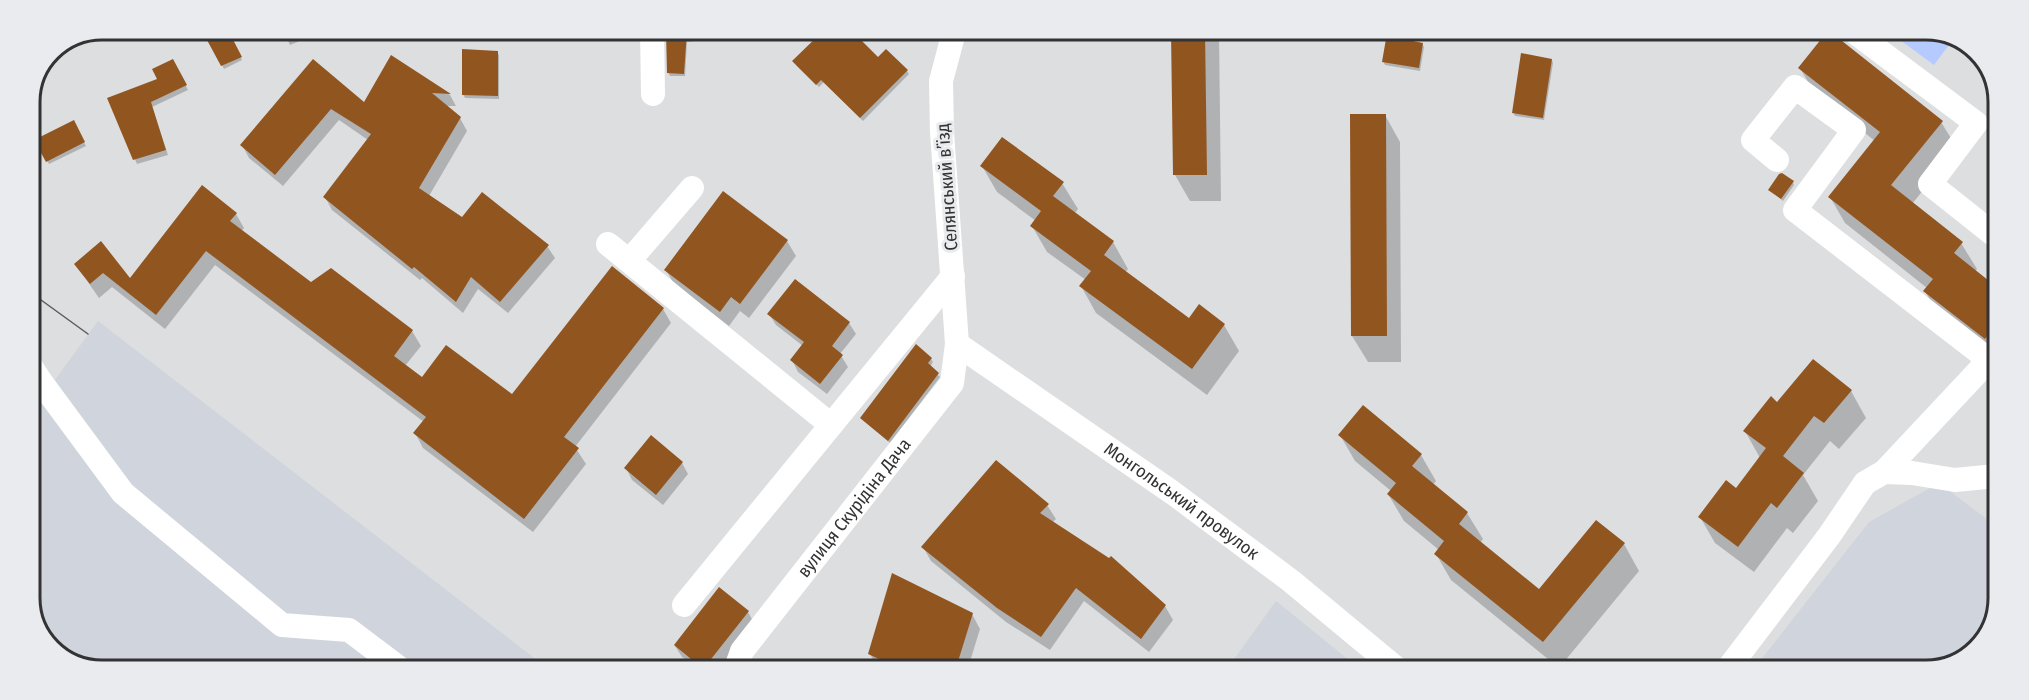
<svg xmlns="http://www.w3.org/2000/svg" width="2029" height="700" font-family="'Fira Sans Condensed',sans-serif">
	<style>
		.built { fill: #d0d4dd }
		.green { fill: #b5cafe }
		.shadow { fill: #0003 }
		.building { fill: #91551f }
		.lines { fill: none; stroke-linecap: round; stroke-linejoin: round }
		.minor { stroke: #fff; stroke-width: 24 }
		.tram { stroke: #5b5b5c; stroke-width: 1.5 }
		.labels { text-anchor: middle; dominant-baseline: central; stroke-width: 6; stroke-linejoin: round; paint-order: stroke }
		.street-label { font-size: 18px; fill: #333334; stroke: #eaebee }
		.rim { fill: none; stroke: #333334; stroke-width: 3 }
	</style>
	<rect width="100%" height="100%" fill="#dddee0"/>
	<!-- built -->
	<path class="built" d="M 98,321 L 546,667 L 79,666 L 45,642 L 30,603 L 30,391 L 38,403 Z
		M 1939,483 L 1996,526 L 1995,621 L 1970,655 L 1927,670 L 1753,670 L 1869,522 Z
		M 1276,601 L 1360,669 L 1227,669 Z"/>
	<!-- green -->
	<path class="green" d="M 1892,34 L 1950,34 L 1955,37 L 1934,65 Z"/>
	<!-- shadow -->
	<path class="shadow" d="M 283,30 L 315,30 L 317,34 L 290,45 Z
		M 570,31 L 586,31 L 582,39 Z
		M 668,31 L 695,31 L 695,41 L 687,42 L 685,76 L 670,76 L 668,72 Z
		M 825,31 L 851,32 L 878,59 L 907,71 L 909,74 L 863,121 L 824,82 L 819,87 L 796,65 Z
		M 228,32 L 242,60 L 224,69 L 209,41 Z
		M 1173,32 L 1219,32 L 1221,201 L 1190,201 L 1175,175 Z
		M 1388,33 L 1406,33 L 1405,41 L 1422,44 L 1424,47 L 1420,71 L 1385,65 L 1383,61 Z
		M 1642,33 L 1668,33 L 1667,38 Z
		M 1760,33 L 1760,39 L 1737,37 L 1736,34 Z
		M 497,52 L 499,55 L 499,99 L 465,98 L 463,94 Z
		M 392,58 L 450,95 L 456,106 L 445,106 L 460,118 L 467,131 L 429,196 L 462,219 L 547,246 L 555,258 L 508,313 L 478,289 L 463,313 L 422,278 L 420,280 L 332,210 L 325,197 L 368,140 L 339,120 L 283,186 L 249,158 L 242,145 L 313,61 L 364,105 Z
		M 1552,60 L 1553,63 L 1544,120 L 1515,116 L 1513,112 Z
		M 173,61 L 188,90 L 152,107 L 168,155 L 137,164 L 109,99 L 160,80 Z
		M 1800,68 L 1941,122 L 1957,148 L 1912,204 L 1961,243 L 1977,269 L 1975,272 L 1998,290 L 1997,361 L 1940,318 L 1925,291 L 1927,288 L 1845,223 L 1830,197 L 1875,141 L 1815,94 Z
		M 1385,115 L 1400,142 L 1401,362 L 1368,362 L 1352,336 Z
		M 73,122 L 86,146 L 49,164 L 36,141 Z
		M 982,166 L 1062,183 L 1078,209 L 1074,214 L 1113,242 L 1128,269 L 1125,273 L 1189,320 L 1224,325 L 1239,351 L 1207,395 L 1096,313 L 1081,286 L 1086,280 L 1047,252 L 1032,226 L 1036,221 L 997,192 Z
		M 1793,182 L 1794,185 L 1783,201 L 1770,190 Z
		M 724,193 L 787,241 L 796,256 L 749,318 L 740,311 L 729,326 L 674,284 L 666,270 Z
		M 236,214 L 244,228 L 241,232 L 311,284 L 331,270 L 412,331 L 421,346 L 405,366 L 422,379 L 513,397 L 663,309 L 671,323 L 575,447 L 586,464 L 533,532 L 423,448 L 415,433 L 424,422 L 215,265 L 165,329 L 112,287 L 99,298 L 76,265 L 130,280 Z
		M 769,314 L 849,323 L 856,334 L 840,354 L 848,367 L 827,394 L 798,372 L 792,360 L 803,346 L 776,325 Z
		M 931,359 L 933,362 L 930,367 L 940,377 L 890,443 L 864,421 Z
		M 1813,361 L 1851,391 L 1866,418 L 1839,449 L 1830,441 L 1803,475 L 1818,501 L 1793,533 L 1787,528 L 1754,572 L 1715,543 L 1700,517 L 1736,490 L 1760,458 L 1745,431 L 1777,404 Z
		M 1340,435 L 1421,455 L 1436,481 L 1433,485 L 1467,513 L 1483,539 L 1480,543 L 1539,591 L 1624,544 L 1639,571 L 1559,668 L 1451,580 L 1436,554 L 1439,550 L 1404,521 L 1388,494 L 1391,491 L 1355,461 Z
		M 682,463 L 688,474 L 663,505 L 632,480 L 626,468 Z
		M 1047,505 L 1056,519 L 1052,523 L 1165,606 L 1173,620 L 1149,652 L 1084,601 L 1050,650 L 1006,622 L 931,561 L 923,547 Z
		M 748,612 L 754,623 L 719,668 L 696,668 L 682,657 L 675,646 Z
		M 972,614 L 980,629 L 968,668 L 878,668 L 870,654 Z
		M 313,662 L 318,667 L 309,667 Z"/>
	<!-- building -->
	<path class="building" d="M 228,30 L 242,57 L 221,66 L 207,40 Z
		M 666,31 L 687,31 L 684,74 L 667,73 Z
		M 823,31 L 853,32 L 878,57 L 886,49 L 908,70 L 860,118 L 821,80 L 816,85 L 792,61 Z
		M 1171,32 L 1205,32 L 1207,175 L 1173,175 Z
		M 1387,33 L 1404,33 L 1403,39 L 1423,43 L 1419,68 L 1382,62 Z
		M 1826,33 L 1832,33 L 1943,121 L 1891,185 L 1963,242 L 1954,253 L 1998,288 L 1997,324 L 1985,339 L 1923,291 L 1933,279 L 1828,197 L 1880,132 L 1798,68 Z
		M 462,49 L 498,51 L 498,96 L 462,95 Z
		M 1521,53 L 1552,59 L 1543,118 L 1512,113 Z
		M 391,55 L 451,94 L 432,93 L 461,117 L 419,188 L 462,217 L 482,192 L 549,245 L 500,302 L 471,277 L 456,302 L 414,267 L 412,269 L 323,197 L 371,134 L 331,109 L 275,175 L 240,145 L 313,59 L 364,102 Z
		M 173,59 L 187,85 L 151,102 L 166,150 L 133,160 L 107,98 L 157,79 L 152,69 Z
		M 1350,114 L 1386,114 L 1387,336 L 1351,336 Z
		M 74,120 L 85,142 L 46,162 L 34,140 Z
		M 1002,137 L 1064,182 L 1053,196 L 1114,241 L 1104,255 L 1189,318 L 1199,304 L 1225,324 L 1192,369 L 1079,286 L 1091,271 L 1030,226 L 1041,211 L 980,166 Z
		M 1782,173 L 1794,181 L 1781,199 L 1768,190 L 1779,174 Z
		M 202,185 L 237,213 L 230,221 L 311,282 L 331,268 L 413,330 L 394,356 L 422,377 L 446,345 L 512,394 L 612,266 L 664,308 L 564,437 L 579,448 L 524,519 L 413,433 L 426,417 L 206,251 L 156,315 L 103,273 L 90,284 L 74,264 L 101,241 L 130,278 Z
		M 723,191 L 788,240 L 740,304 L 731,297 L 720,312 L 664,270 Z
		M 795,279 L 850,322 L 832,346 L 843,355 L 820,384 L 790,360 L 804,342 L 767,314 Z
		M 916,344 L 932,358 L 928,363 L 939,373 L 888,441 L 860,418 Z
		M 1813,359 L 1852,390 L 1824,423 L 1814,416 L 1783,456 L 1804,473 L 1777,508 L 1771,503 L 1738,547 L 1698,517 L 1726,480 L 1736,488 L 1766,448 L 1743,431 L 1771,396 L 1777,402 Z
		M 1363,405 L 1422,454 L 1412,466 L 1468,512 L 1459,524 L 1539,589 L 1596,520 L 1625,543 L 1543,642 L 1434,554 L 1444,541 L 1387,494 L 1396,483 L 1338,435 Z
		M 651,435 L 683,462 L 656,495 L 624,468 Z
		M 996,460 L 1049,504 L 1040,513 L 1109,558 L 1111,556 L 1166,605 L 1141,639 L 1076,588 L 1041,637 L 997,608 L 921,547 Z
		M 892,573 L 973,613 L 956,668 L 899,668 L 868,654 Z
		M 719,587 L 749,611 L 704,668 L 702,668 L 674,645 Z"/>
	<g class="lines">
		<!-- minor -->
		<g class="minor">
			<path d="M 652,31 L 653,94"/>
			<path d="M 1857,34 L 1976,123 L 1930,184 L 1998,238"/>
			<path d="M 1777,160 L 1753,140 L 1795,87 L 1854,130 L 1795,210 L 1997,366"/>
			<path d="M 608,244 L 831,425"/>
			<path d="M 629,261 L 692,188"/>
			<path id="s1" d="M 957,344 L 1173,493 L 1291,581 L 1397,669"/>
			<path d="M 30,365 L 41,382 L 123,493 L 282,625 L 349,630 L 398,667"/>
			<path d="M 1884,472 L 1989,360"/>
			<path d="M 684,605 L 953,276"/>
			<path id="s2" d="M 736,668 L 742,651 L 952,383 L 957,344 L 942,132 L 941,81 L 954,32"/>
			<path d="M 1727,670 L 1829,536 L 1865,483 L 1884,472 L 1912,473 L 1955,480 L 1996,476"/>
		</g>
		<!-- tram -->
		<path class="tram" d="M 30,292 L 88,334"/>
	</g>
	<g class="labels">
		<!-- street labels -->
		<g class="street-label">
			<text transform="translate(947 187) rotate(-94)">Селянський вʼїзд</text>
			<text stroke="none"><textPath href="#s1" startOffset="274">Монгольський провулок</textPath></text>
			<text stroke="none"><textPath href="#s2" startOffset="200">вулиця Скурідіна Дача</textPath></text>
		</g>
	</g>
	<!-- crop -->
	<path d="M0 0H2029V700H0ZM102 40H1926A62 62 0 0 1 1988 102V598A62 62 0 0 1 1926 660H102A62 62 0 0 1 40 598V102A62 62 0 0 1 102 40Z" fill="#eaebee" fill-rule="evenodd"/>
	<path class="rim" d="M102 40H1926A62 62 0 0 1 1988 102V598A62 62 0 0 1 1926 660H102A62 62 0 0 1 40 598V102A62 62 0 0 1 102 40Z"/>
</svg>
